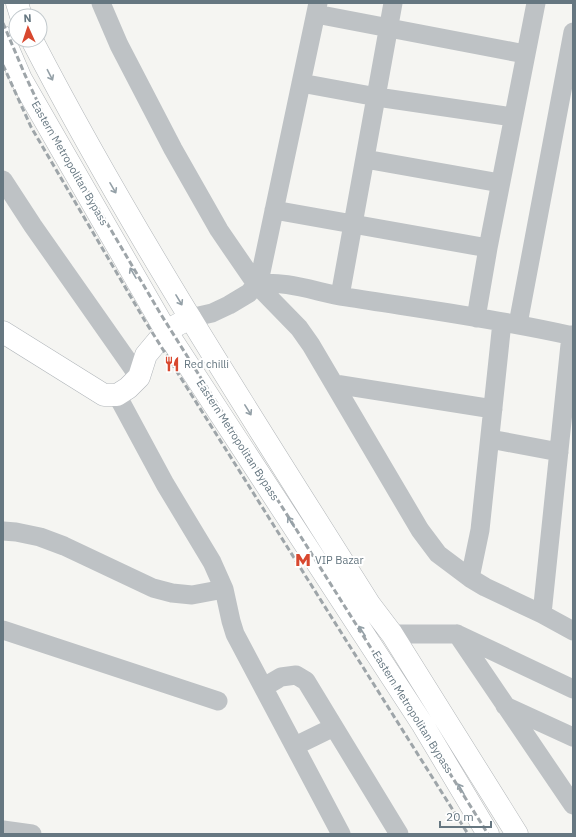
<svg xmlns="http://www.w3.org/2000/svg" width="576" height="837" font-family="'IBM Plex Sans',sans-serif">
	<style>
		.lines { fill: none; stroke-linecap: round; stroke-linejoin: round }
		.secondary-casing { stroke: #b1b6ba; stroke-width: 23 }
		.primary-casing { stroke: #b2b6b9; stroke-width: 23 }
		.street { stroke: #bec2c5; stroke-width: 19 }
		.secondary { stroke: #fff; stroke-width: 22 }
		.primary { stroke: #fff; stroke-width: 22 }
		.rail { stroke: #9ea5a9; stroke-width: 3; stroke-dasharray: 6 3; stroke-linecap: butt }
		.oneway { stroke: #94a0a7 }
		.labels { text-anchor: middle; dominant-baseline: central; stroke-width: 4; stroke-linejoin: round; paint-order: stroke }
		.street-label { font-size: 11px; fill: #667781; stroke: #fff }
		.poi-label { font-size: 11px; fill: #667781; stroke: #fff; text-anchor: start }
	</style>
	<rect width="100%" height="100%" fill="#f5f5f2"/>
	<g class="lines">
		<defs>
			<path id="secondary" d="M 3,332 L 104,395 L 117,395 L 128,388 L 139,377 L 146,355 L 166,331 L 190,318"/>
			<path id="primary" d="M 17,3 L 21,16
				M 3,37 L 21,79 L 166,331 L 423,725 L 488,834
				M 32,40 C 133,235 253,419 370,605 L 392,634 L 517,834"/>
		</defs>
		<!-- secondary casing -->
		<use href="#secondary" class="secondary-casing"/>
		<!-- primary casing -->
		<use href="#primary" class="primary-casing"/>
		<!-- street -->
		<path class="street" d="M 101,3 L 119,45 L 173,149 L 219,230 L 256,284 L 299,328 L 311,345 L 420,530 L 438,554 L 470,578 L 485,587 L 542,614 L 573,631
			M 316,14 L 525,54
			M 301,83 L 377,97 L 513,117
			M 365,159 L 500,183
			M 3,180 L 33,226 L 139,377
			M 274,210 L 488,248
			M 256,284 C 286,280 316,292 346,297 C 421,309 498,319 573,336
			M 340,296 L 393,3
			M 190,318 L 212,313 L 229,305 L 249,293 L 256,284 L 260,277 L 318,3
			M 476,318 L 488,248 L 536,3
			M 518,324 L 573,32
			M 335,384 L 493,409
			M 117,395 L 165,484 L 212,562 L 224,589 L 231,621 L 235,634 L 341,834
			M 490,439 L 559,452
			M 3,531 L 16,532 L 40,537 L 64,546 L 153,588 L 172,593 L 192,595 L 224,589
			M 470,578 L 480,530 L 502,322
			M 542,614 L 569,354 L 571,335
			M 3,630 L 218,701
			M 392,634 L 457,634 L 573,805
			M 457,634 L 573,689
			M 264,687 L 281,677 L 296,675 L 306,681 L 399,834
			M 505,706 L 573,737
			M 295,746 L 334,727
			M 3,830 L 32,834"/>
		<!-- secondary -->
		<use href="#secondary" class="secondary"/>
		<!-- primary -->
		<use href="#primary" class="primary"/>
		<!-- rail -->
		<path class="rail" d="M 3,23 L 25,75 L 46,120 L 160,313 L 488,834
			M 3,65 L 31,127 L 145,321 L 468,834"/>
	</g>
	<!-- one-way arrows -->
	<defs><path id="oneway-shaft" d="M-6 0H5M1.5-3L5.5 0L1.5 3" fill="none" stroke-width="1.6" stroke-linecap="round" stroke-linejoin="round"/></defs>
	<g class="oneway">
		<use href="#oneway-shaft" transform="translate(50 75) rotate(63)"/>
		<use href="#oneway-shaft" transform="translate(113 188) rotate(60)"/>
		<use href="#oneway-shaft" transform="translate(133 273) rotate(-120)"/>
		<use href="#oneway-shaft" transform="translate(179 300) rotate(59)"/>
		<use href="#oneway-shaft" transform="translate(248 410) rotate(58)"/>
		<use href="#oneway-shaft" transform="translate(291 522) rotate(-123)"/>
		<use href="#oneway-shaft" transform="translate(362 631) rotate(-123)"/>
		<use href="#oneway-shaft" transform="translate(461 789) rotate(-120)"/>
	</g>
	<!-- icons -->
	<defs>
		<symbol id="restaurant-bare" viewBox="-9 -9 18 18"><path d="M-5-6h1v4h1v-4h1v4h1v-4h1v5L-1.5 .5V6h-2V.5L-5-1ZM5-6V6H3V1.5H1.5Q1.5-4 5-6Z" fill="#d8482f" stroke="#fff" stroke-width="2.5" paint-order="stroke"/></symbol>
		<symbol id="metro-bare" viewBox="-9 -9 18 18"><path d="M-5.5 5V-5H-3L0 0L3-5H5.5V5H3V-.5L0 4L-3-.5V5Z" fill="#d8482f" stroke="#fff" stroke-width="2.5" paint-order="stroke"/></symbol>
	</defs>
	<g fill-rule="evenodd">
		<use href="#restaurant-bare" x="161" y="353" width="22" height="22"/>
		<use href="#metro-bare" x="292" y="549" width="22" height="22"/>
	</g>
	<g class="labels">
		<!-- street labels -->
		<g class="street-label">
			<text transform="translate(70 163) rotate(60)">Eastern Metropolitan Bypass</text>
			<text transform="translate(238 440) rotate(57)">Eastern Metropolitan Bypass</text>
			<text transform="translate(413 712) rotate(58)">Eastern Metropolitan Bypass</text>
		</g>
		<!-- poi labels -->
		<g class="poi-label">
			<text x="184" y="364">Red chilli</text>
			<text x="315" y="560">VIP Bazar</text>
		</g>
	</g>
	<!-- border -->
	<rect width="576" height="837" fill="none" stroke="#667781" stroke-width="8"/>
	<!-- north arrow -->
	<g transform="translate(28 28) rotate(357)"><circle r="19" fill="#ffffff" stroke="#c2c9cd"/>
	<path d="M0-3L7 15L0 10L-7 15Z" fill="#d8482f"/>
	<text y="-6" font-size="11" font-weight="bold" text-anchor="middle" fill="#667781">N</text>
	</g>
	<!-- scale -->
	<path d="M440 821v6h51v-6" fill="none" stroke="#667781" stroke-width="2"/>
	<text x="446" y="821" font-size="12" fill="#667781" stroke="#ffffff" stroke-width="3" paint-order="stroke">20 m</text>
</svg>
